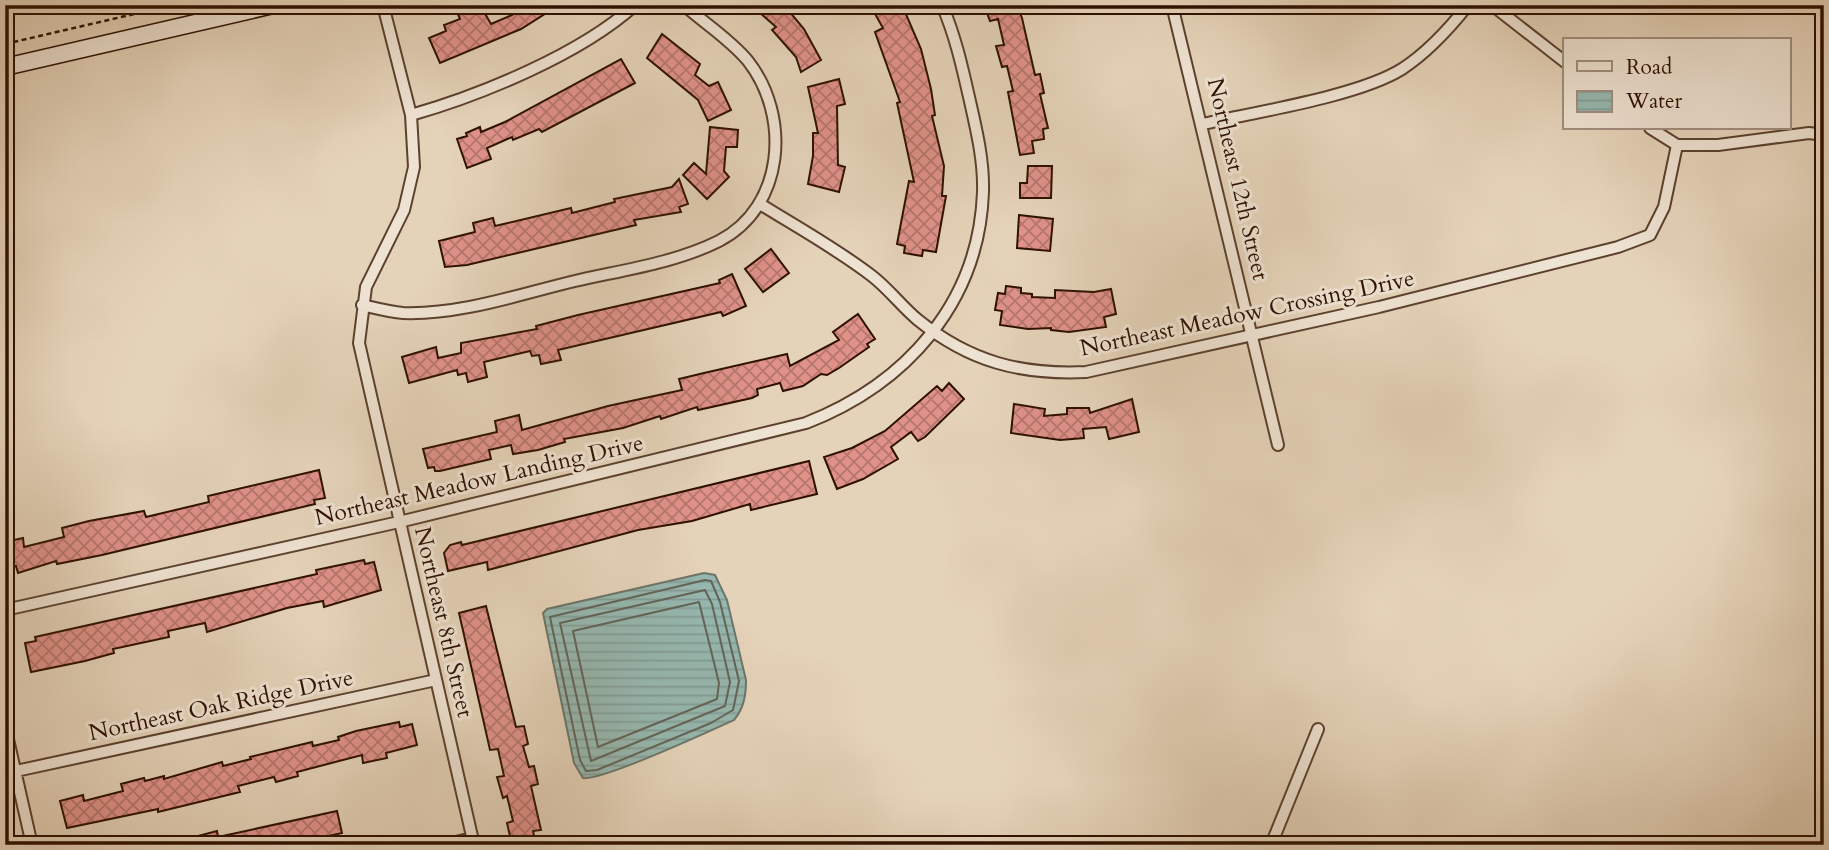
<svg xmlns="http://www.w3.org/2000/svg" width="1829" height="850" font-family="Cardo,serif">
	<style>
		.water { fill: url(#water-rules); stroke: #6c756a; stroke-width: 2 }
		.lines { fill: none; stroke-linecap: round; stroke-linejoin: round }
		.shore { stroke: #626458; stroke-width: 2 }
		.building { fill: url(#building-cross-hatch); stroke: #2e1000; stroke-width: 2 }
		.street-casing { stroke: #5c412e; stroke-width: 14 }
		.secondary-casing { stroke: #2e1000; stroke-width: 19 }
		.path { stroke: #2e1000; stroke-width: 2.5; stroke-dasharray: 5 3.5; stroke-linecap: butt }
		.street { stroke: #eee2d2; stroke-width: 10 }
		.secondary { stroke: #eee2d2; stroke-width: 16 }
		.labels { text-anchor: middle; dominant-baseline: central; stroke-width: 6; stroke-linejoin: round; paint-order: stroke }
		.street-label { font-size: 23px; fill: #2e1000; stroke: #eee2d2 }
	</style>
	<defs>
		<pattern id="water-rules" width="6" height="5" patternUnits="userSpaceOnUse" patternTransform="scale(1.75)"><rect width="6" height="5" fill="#96b8b0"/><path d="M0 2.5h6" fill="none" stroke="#829d96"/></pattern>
		<pattern id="building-cross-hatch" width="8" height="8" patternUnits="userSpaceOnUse" patternTransform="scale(1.75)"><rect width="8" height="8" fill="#e09289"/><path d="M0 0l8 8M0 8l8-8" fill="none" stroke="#b6766e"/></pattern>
	</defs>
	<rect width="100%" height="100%" fill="#e5d3b9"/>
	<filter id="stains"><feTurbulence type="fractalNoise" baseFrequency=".00286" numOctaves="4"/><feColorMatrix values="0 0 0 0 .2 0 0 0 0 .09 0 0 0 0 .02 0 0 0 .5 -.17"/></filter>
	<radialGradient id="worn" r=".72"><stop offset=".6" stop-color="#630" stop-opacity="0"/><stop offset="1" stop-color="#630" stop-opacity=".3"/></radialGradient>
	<!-- water -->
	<path class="water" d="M 704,573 L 715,575 L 727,600 L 746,680 C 746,695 744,708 734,720 C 710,731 601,781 583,778 L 574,763 L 543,613 L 547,609 Z"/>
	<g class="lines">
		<!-- shore -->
		<path class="shore" d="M 705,580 L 711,581 L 720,602 L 739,681 L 733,710 L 711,723 L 597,770 L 586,771 L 580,760 L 550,617 Z
			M 705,590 L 712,604 L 730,682 L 725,706 L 591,761 L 560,623 Z
			M 699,602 L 719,683 L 717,699 L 598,747 L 573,631 Z"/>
	</g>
	<!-- building -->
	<path class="building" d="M 454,5 L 480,5 L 491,24 L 512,15 L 507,5 L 559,5 L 521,29 L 440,63 L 429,38 L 446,31 L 444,25 L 460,19 Z
		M 751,5 L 784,5 L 804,29 L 821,60 L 801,72 L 796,57 L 772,30 L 776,27 Z
		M 870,5 L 902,5 L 921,49 L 931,89 L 935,115 L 932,116 L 944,166 L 942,196 L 946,196 L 936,252 L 923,250 L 922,256 L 904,253 L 905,246 L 897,244 L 909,181 L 914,182 L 897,103 L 900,102 L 875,32 L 883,28 Z
		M 984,5 L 1017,5 L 1022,18 L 1035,75 L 1040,74 L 1044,93 L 1040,94 L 1048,128 L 1043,129 L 1044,139 L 1032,141 L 1034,153 L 1020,155 L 1008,92 L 1013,91 L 1007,66 L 1002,67 L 996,46 L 1004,45 L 998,19 L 990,21 Z
		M 662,34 L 700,64 L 695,75 L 709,86 L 718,82 L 731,110 L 708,121 L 698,100 L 647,58 Z
		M 621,59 L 635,83 L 542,132 L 539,129 L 513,140 L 512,137 L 487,148 L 491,159 L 467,168 L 457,139 L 467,136 L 466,133 L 480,127 L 481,132 L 505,122 Z
		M 839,79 L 845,104 L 837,106 L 838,165 L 845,167 L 839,192 L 808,184 L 813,156 L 813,133 L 818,133 L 808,87 Z
		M 710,127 L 738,130 L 737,147 L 726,147 L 724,171 L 729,177 L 707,199 L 683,175 L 694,163 L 706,174 Z
		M 1028,166 L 1052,166 L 1051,198 L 1020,198 L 1020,183 L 1027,183 Z
		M 679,179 L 688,204 L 679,207 L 681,212 L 634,220 L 636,225 L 467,265 L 445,267 L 439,241 L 475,232 L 473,223 L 493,218 L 495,226 L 571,208 L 572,213 L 615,202 L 614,199 L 672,187 Z
		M 1019,215 L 1053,219 L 1050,251 L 1017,248 Z
		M 771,249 L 789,273 L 763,292 L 745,269 Z
		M 732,274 L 746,306 L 723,316 L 721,312 L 558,350 L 561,360 L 541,364 L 539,355 L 532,356 L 530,351 L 484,362 L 487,377 L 468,382 L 466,373 L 458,375 L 457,370 L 409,383 L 402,357 L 436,347 L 438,358 L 461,353 L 461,343 L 537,329 L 536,326 L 578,315 L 720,283 L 719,280 Z
		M 1006,286 L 1021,288 L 1021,293 L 1032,294 L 1032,297 L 1055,298 L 1055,290 L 1094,292 L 1111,289 L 1116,314 L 1104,317 L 1106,327 L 1069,332 L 1051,330 L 1051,328 L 1028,329 L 1000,325 L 1002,311 L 995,310 L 998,293 L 1005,294 Z
		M 858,314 L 875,339 L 867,344 L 869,347 L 839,368 L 827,375 L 821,374 L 803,386 L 783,391 L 780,383 L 757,389 L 758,395 L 752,398 L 698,410 L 697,407 L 661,419 L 660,416 L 623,428 L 564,439 L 565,442 L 538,450 L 513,454 L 511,445 L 489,450 L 491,459 L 440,471 L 435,471 L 434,467 L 428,468 L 423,449 L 497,432 L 495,421 L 519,415 L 522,430 L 608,406 L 682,390 L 679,379 L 704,373 L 787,354 L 790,366 L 839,340 L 833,332 Z
		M 949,383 L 964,399 L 925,437 L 918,441 L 911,432 L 891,447 L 898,459 L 863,479 L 837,489 L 824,457 L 852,448 L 885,431 L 937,386 L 942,391 Z
		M 1132,399 L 1139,432 L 1109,439 L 1106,427 L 1083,429 L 1084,438 L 1060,440 L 1011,433 L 1014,404 L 1045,409 L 1044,416 L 1067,414 L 1067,408 L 1089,408 L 1090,413 Z
		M 809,461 L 817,494 L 751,510 L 750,504 L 692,521 L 638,530 L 488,570 L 487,562 L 448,571 L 444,553 L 450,545 L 461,542 L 462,545 Z
		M 319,470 L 325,498 L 314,500 L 315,504 L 102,555 L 57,564 L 56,561 L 18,573 L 16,566 L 5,568 L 5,542 L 23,538 L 24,547 L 64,537 L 62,528 L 89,521 L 144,511 L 146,517 L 209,502 L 208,496 Z
		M 364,560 L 365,564 L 374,562 L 381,590 L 324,607 L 323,601 L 287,608 L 207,632 L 205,623 L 168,631 L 169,637 L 113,649 L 114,653 L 85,661 L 31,672 L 25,643 L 36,641 L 35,637 L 317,574 L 316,570 Z
		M 486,606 L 516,727 L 524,726 L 528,744 L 523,746 L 529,767 L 534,766 L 538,784 L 531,786 L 541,830 L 533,831 L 536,845 L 512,845 L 507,823 L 513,821 L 507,796 L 503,798 L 497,777 L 504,776 L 498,749 L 490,750 L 459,613 Z
		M 399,722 L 400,727 L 412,724 L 417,745 L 386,753 L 387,758 L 363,763 L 362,755 L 297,772 L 298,776 L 276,782 L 274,777 L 238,786 L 240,792 L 158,812 L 158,809 L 67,828 L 60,801 L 83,795 L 84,801 L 123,791 L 121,784 L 144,778 L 145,781 L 164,776 L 164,779 L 222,762 L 223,766 L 251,759 L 250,757 L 312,742 L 313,746 L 339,740 L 338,737 L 356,731 Z
		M 337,811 L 342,833 L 289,845 L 179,845 L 179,841 L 217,831 L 218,837 Z"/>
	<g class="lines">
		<defs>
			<path id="street" d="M 383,5 L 411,115 L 414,167 L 404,210 L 366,287 L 359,343 L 474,845
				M 1172,5 L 1278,445
				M 1492,5 L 1565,62
				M 411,115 C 481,95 581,54 635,5
				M 1203,124 C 1256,112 1359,96 1402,69 C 1428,52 1449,29 1468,5
				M 1650,128 L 1677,145 L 1718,145 L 1809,133 L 1824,135
				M 760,204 C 797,227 837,249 872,276 C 889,289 902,307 918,320 C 970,362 1021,375 1086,372 L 1379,307 L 1618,247 L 1650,235 L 1664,207 L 1677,145
				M 362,305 C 375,308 390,312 403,313 C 461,315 520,294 575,281 C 623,270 675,263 719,241 C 785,207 791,116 748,61 C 731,40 704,23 684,5
				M 5,610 L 399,522 L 806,423 C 906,384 979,303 983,192 C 984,160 976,128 969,97 C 962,66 955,35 942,5
				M 5,726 L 32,845
				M 16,771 L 436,680
				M 444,845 L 472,838
				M 1271,845 L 1318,729"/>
			<path id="secondary" d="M 5,67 L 273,5"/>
		</defs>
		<!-- street casing -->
		<use href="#street" class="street-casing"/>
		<!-- secondary casing -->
		<use href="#secondary" class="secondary-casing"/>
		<!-- path -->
		<path class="path" d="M 5,44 L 173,5"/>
		<!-- street -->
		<use href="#street" class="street"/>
		<!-- secondary -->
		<use href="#secondary" class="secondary"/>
	</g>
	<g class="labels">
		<!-- street labels -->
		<g class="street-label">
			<text transform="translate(1238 179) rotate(77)">Northeast 12th Street</text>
			<text transform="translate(1247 313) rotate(-12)">Northeast Meadow Crossing Drive</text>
			<text transform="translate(479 480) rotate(-13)">Northeast Meadow Landing Drive</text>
			<text transform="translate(444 622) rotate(77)">Northeast 8th Street</text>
			<text transform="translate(221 705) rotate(-12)">Northeast Oak Ridge Drive</text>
		</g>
	</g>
	<!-- margin -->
	<rect width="1829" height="850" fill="none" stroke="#e5d3b9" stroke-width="28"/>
	<rect x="7" y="7" width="1815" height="836" fill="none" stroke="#2e1000" stroke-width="3.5"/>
	<rect x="14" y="14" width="1801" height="822" fill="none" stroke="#2e1000" stroke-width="2"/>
	<!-- legend -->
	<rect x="1563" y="38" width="228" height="91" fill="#eee2d2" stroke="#a18e7e" stroke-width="2"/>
	<rect x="1577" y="61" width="35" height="10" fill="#eee2d2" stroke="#a18e7e" stroke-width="2"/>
	<text x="1626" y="74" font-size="21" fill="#2e1000">Road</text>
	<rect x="1577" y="91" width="35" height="21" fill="url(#water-rules)" stroke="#a18e7e" stroke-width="2"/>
	<text x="1626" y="108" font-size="21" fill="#2e1000">Water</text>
	<rect width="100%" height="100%" filter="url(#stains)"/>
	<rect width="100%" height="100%" fill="url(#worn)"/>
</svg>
